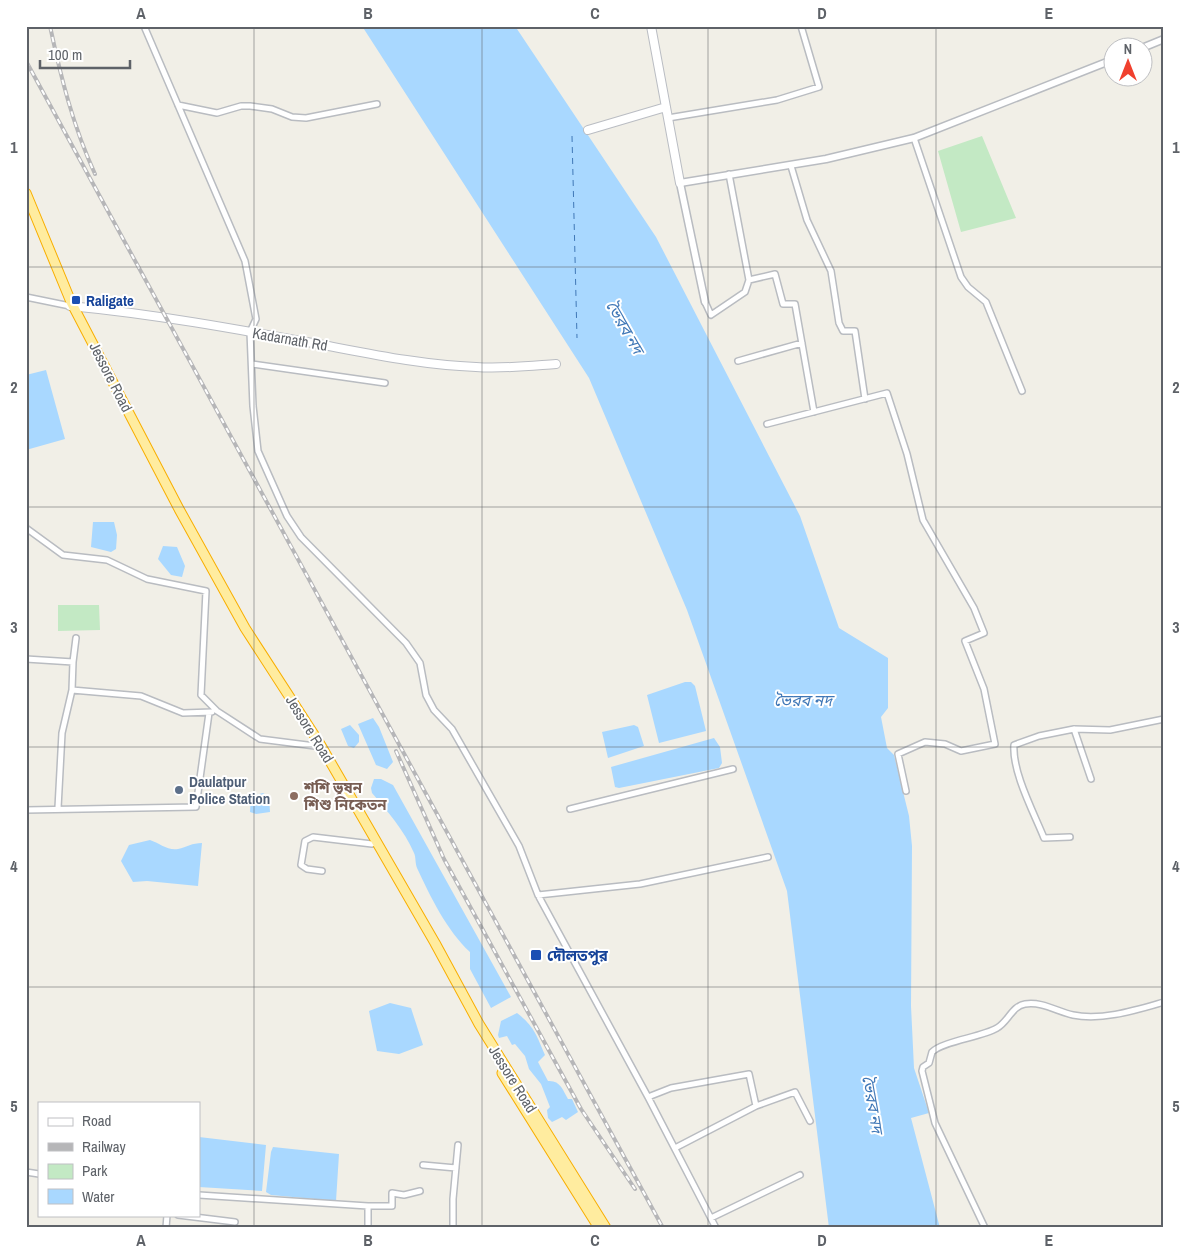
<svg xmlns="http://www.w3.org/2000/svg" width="1190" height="1254" font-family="'Archivo Narrow','Noto Sans Bengali',sans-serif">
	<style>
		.green { fill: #c3e9c4 }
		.water { fill: #a9d8ff }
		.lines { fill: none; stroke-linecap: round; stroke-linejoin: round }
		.ferry { stroke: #4078b7; stroke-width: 1; stroke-dasharray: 6 5; stroke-linecap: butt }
		.minor-casing { stroke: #b9bcc1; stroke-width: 8 }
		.tertiary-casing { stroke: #b9bcc1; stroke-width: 9 }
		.secondary-casing { stroke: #babdc3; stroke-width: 10 }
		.trunk-casing { stroke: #f8ae00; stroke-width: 11 }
		.minor { stroke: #fff; stroke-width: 5 }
		.tertiary { stroke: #fff; stroke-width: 6 }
		.secondary { stroke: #fff; stroke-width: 8 }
		.trunk { stroke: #ffec9f; stroke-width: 9 }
		.rail-casing { stroke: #b6b6b8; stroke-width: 4 }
		.rail { stroke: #fff; stroke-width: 2; stroke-dasharray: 5.5; stroke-linecap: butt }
		.grid { fill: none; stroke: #5e6268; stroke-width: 1; stroke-opacity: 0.55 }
		.transit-dot { fill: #1a4fb4; stroke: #fff; stroke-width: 2 }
		.service-dot { fill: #5c6f8a; stroke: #fff; stroke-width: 2 }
		.education-dot { fill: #8d6e63; stroke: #fff; stroke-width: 2 }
		.labels { text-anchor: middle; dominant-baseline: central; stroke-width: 4; stroke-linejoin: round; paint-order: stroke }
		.transit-label { font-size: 15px; font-weight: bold; fill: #164399; stroke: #fff; text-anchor: start }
		.street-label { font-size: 15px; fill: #5e6268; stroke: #fff }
		.service-label { font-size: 15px; font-weight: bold; fill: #4e5e75; stroke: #fff; text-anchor: start }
		.education-label { font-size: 15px; font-weight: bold; fill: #785e54; stroke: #fff; text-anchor: start }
		.water-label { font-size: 16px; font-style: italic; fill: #4078b7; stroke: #fff }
		.neatline { fill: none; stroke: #5e6268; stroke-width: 2 }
		.grid-label { font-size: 16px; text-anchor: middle; font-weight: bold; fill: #5e6268 }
	</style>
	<rect width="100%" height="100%" fill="#f1efe7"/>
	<!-- green -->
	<path class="green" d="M 982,136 L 1016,218 L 961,232 L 938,151 Z
		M 58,605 L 99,605 L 100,630 L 58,631 Z"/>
	<!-- water -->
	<path class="water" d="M 362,26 L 515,26 L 656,237 L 800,516 L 839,628 L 888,658 L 888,708 L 881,717 L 887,748 L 894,755 L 909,816 L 912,846 L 911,1006 L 914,1068 L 929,1113 L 911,1118 L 940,1228 L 829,1228 L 787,891 L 687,610 L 589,378 Z
		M 46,370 L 65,439 L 26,450 L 26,375 Z
		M 93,522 L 114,522 L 117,535 L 116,549 L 111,552 L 91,547 Z
		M 163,546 L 177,547 L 185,566 L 182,577 L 171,575 L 158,559 Z
		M 685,682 L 691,682 L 695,686 L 706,731 L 659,743 L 647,695 Z
		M 373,718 L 379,727 L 393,762 L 387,769 L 376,765 L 358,724 Z
		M 350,725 L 359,735 L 359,742 L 354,748 L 348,746 L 341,729 Z
		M 634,725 L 638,727 L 644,746 L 608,758 L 602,732 Z
		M 714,738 L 720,747 L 722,763 L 719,768 L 619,788 L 615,787 L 611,767 Z
		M 374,779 L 381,779 L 393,785 L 511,997 L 491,1008 L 470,969 L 470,952 C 447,931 430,896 417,868 C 415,863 416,857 414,853 C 404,830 388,812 372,793 L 371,788 Z
		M 263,793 L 269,797 L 270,812 L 256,814 L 250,812 L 251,796 Z
		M 150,840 C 159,843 168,851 178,849 C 187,847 192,843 202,843 L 198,886 L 147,881 L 133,882 L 121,861 L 129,845 Z
		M 390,1003 L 411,1008 L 423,1045 L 399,1054 L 377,1051 L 369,1011 Z
		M 517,1013 C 534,1026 537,1036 545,1055 L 538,1062 L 548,1081 C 560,1080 563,1090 568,1099 L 572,1099 L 578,1112 L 566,1120 L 562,1117 L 552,1122 L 548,1118 L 547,1110 L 550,1107 L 541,1084 L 529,1069 L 525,1056 L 515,1044 L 512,1045 L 507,1036 L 499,1038 L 498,1035 L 501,1021 Z
		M 199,1137 L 266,1145 L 262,1191 L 199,1187 Z
		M 273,1147 L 339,1154 L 336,1201 L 271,1195 L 266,1192 L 271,1152 Z"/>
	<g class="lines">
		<!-- ferry -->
		<path class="ferry" d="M 572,136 L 577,338"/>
		<defs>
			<path id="minor" d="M 144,26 L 245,261 L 256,319 L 250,332 L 253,406 L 258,451 L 287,516 L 301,537 L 406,643 L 420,663 L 426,695 L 434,710 L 452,729 L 519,846 L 538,895 L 648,1097 L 716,1228
				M 178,105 L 217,113 L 241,106 L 250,106 L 272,109 L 292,117 L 306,118 L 377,104
				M 668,118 L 777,100 L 819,87 L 801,26
				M 914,138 L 961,277 L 968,287 L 986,302 L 1022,391
				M 791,166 L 807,220 L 831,271 L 839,323 L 843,331 L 855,331 L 865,399
				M 729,174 L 749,280 L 775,274 L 783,304 L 795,304 L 814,412
				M 26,297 L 70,306
				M 705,302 L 711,315 L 745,292 L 749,280
				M 738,361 L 802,343
				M 252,364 L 385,383
				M 767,424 L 887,393 L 907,454 L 923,520 L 974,608 L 984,633 L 965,641 L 984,689 L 995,744 L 961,751 L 945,744 L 925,742 L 898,754 L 906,791
				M 26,528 L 63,555 L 107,560 L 147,579 L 206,591 L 201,695 L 217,711 L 260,739 L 315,746
				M 26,659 L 73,662 L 72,690 L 141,696 L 183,713 L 212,712
				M 73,662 L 76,638
				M 1074,729 L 1091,779
				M 58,808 L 62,733 L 72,690
				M 570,809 L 733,769
				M 26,810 L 196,807 L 209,713
				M 1070,837 L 1044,838 C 1034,813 1012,772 1014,745 L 1039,736 L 1074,729 L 1110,730 L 1164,719
				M 322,871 L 307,869 L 301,865 L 305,841 L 313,837 L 372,844
				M 538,895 L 640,884 L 768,857
				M 648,1097 L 671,1088 L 749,1074 L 756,1106
				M 675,1148 L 756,1106 L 795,1092 L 810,1121
				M 423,1165 L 456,1168
				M 26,1172 L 39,1174
				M 199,1195 L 368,1206 L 368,1228
				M 368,1206 L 392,1206 L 392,1193 L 404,1195 L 420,1191
				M 178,1215 L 235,1222
				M 711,1218 L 800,1175
				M 166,1228 L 167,1215
				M 453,1228 L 453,1199 L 458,1145
				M 985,1228 L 935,1123 L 922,1071 L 923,1067 L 929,1063 L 932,1052 C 943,1041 982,1037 997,1028 C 1008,1022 1012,1006 1025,1004 C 1042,1001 1058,1012 1073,1015 C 1102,1021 1136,1010 1164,1002"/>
			<path id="tertiary" d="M 1142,48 L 1164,39
				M 705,302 L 680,183 L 826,159 L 914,138 L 1112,60"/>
			<path id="secondary" d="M 651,26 L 680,183
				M 588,130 L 666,107
				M 70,306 C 154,314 236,329 318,344 C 371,354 422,365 476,367 C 502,369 529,366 556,364"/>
			<path id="trunk" d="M 26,193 L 71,302 L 179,509 L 245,628 L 320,744 L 435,943 L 479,1024 L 606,1228
				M 502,1073 L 599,1228"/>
		</defs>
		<!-- minor casing -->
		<use href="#minor" class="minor-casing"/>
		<!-- tertiary casing -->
		<use href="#tertiary" class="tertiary-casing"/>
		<!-- secondary casing -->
		<use href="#secondary" class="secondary-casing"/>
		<!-- trunk casing -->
		<use href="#trunk" class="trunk-casing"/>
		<!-- minor -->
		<use href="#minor" class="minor"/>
		<!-- tertiary -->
		<use href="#tertiary" class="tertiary"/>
		<!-- secondary -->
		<use href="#secondary" class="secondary"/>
		<!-- trunk -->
		<use href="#trunk" class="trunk"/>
		<defs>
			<path id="rail" d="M 50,26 C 61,78 73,126 95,174
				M 26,61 L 663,1228
				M 396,751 L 444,859 L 581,1109 L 635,1189"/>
		</defs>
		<!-- rail casing -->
		<use href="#rail" class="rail-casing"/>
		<!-- rail -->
		<use href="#rail" class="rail"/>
	</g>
	<!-- grid -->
	<path class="grid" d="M 254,26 L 254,1228M 482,26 L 482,1228M 708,26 L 708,1228M 936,26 L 936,1228M 26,267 L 1164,267M 26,507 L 1164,507M 26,747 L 1164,747M 26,987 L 1164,987"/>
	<!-- markers -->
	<g class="transit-dot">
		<rect x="71" y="295" width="10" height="10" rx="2.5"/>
		<rect x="530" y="949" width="12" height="12" rx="2.5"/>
	</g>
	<circle class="service-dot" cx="179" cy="790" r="5"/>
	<circle class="education-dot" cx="294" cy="796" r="5"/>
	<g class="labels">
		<!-- transit labels -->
		<g class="transit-label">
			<text x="86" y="300">Raligate</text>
			<text x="547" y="955">দৌলতপুর</text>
		</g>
		<!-- street labels -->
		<g class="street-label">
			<text transform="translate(290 339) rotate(10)">Kadarnath Rd</text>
			<text transform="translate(111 377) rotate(63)">Jessore Road</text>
			<text transform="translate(310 729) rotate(58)">Jessore Road</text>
			<text transform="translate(513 1079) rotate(58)">Jessore Road</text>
		</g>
		<!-- service labels -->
		<g class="service-label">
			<text x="189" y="781">Daulatpur<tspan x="189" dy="17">Police Station</tspan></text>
		</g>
		<!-- education labels -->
		<g class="education-label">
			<text x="304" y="787">শশি ভূষন<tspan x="304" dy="17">শিশু নিকেতন</tspan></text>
		</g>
		<!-- water labels -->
		<g class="water-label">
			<text transform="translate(625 327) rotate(60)">ভৈরব নদ</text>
			<text x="803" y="700">ভৈরব নদ</text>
			<text transform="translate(873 1104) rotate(80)">ভৈরব নদ</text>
		</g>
	</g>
	<!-- border -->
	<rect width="1190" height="1254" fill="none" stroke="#ffffff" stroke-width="55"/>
	<!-- legend -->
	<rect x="38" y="1102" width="162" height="115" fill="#ffffff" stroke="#bfc0c3"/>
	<rect x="48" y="1118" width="25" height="8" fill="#ffffff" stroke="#bfc0c3"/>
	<text x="82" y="1126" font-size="15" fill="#5e6268">Road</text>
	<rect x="48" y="1143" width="25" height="8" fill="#b6b6b8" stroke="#bfc0c3"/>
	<text x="82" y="1152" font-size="15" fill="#5e6268">Railway</text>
	<rect x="48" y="1164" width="25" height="15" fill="#c3e9c4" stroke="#bfc0c3"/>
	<text x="82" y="1176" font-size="15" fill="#5e6268">Park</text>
	<rect x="48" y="1189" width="25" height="15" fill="#a9d8ff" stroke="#bfc0c3"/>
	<text x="82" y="1202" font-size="15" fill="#5e6268">Water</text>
	<!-- north arrow -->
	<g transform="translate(1128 62)"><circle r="24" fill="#ffffff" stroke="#bfc0c3"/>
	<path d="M0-4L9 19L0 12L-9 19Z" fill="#f0402e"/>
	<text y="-8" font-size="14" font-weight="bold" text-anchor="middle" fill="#5e6268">N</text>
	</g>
	<!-- scale -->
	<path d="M40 60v8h90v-8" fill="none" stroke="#5e6268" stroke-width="2.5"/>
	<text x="48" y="60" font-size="15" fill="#5e6268" stroke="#ffffff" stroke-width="4" paint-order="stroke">100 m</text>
	<rect x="28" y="28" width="1134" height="1198" class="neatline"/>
	<g class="grid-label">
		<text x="141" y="19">A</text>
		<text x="368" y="19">B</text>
		<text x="595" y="19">C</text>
		<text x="822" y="19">D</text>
		<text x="1049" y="19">E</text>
		<text x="14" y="153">1</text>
		<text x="1176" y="153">1</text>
		<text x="14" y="393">2</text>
		<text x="1176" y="393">2</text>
		<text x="14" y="633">3</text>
		<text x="1176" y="633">3</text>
		<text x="14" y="872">4</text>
		<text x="1176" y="872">4</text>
		<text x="14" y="1112">5</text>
		<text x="1176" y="1112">5</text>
		<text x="141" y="1246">A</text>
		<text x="368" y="1246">B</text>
		<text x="595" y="1246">C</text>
		<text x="822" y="1246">D</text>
		<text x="1049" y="1246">E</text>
	</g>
</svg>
